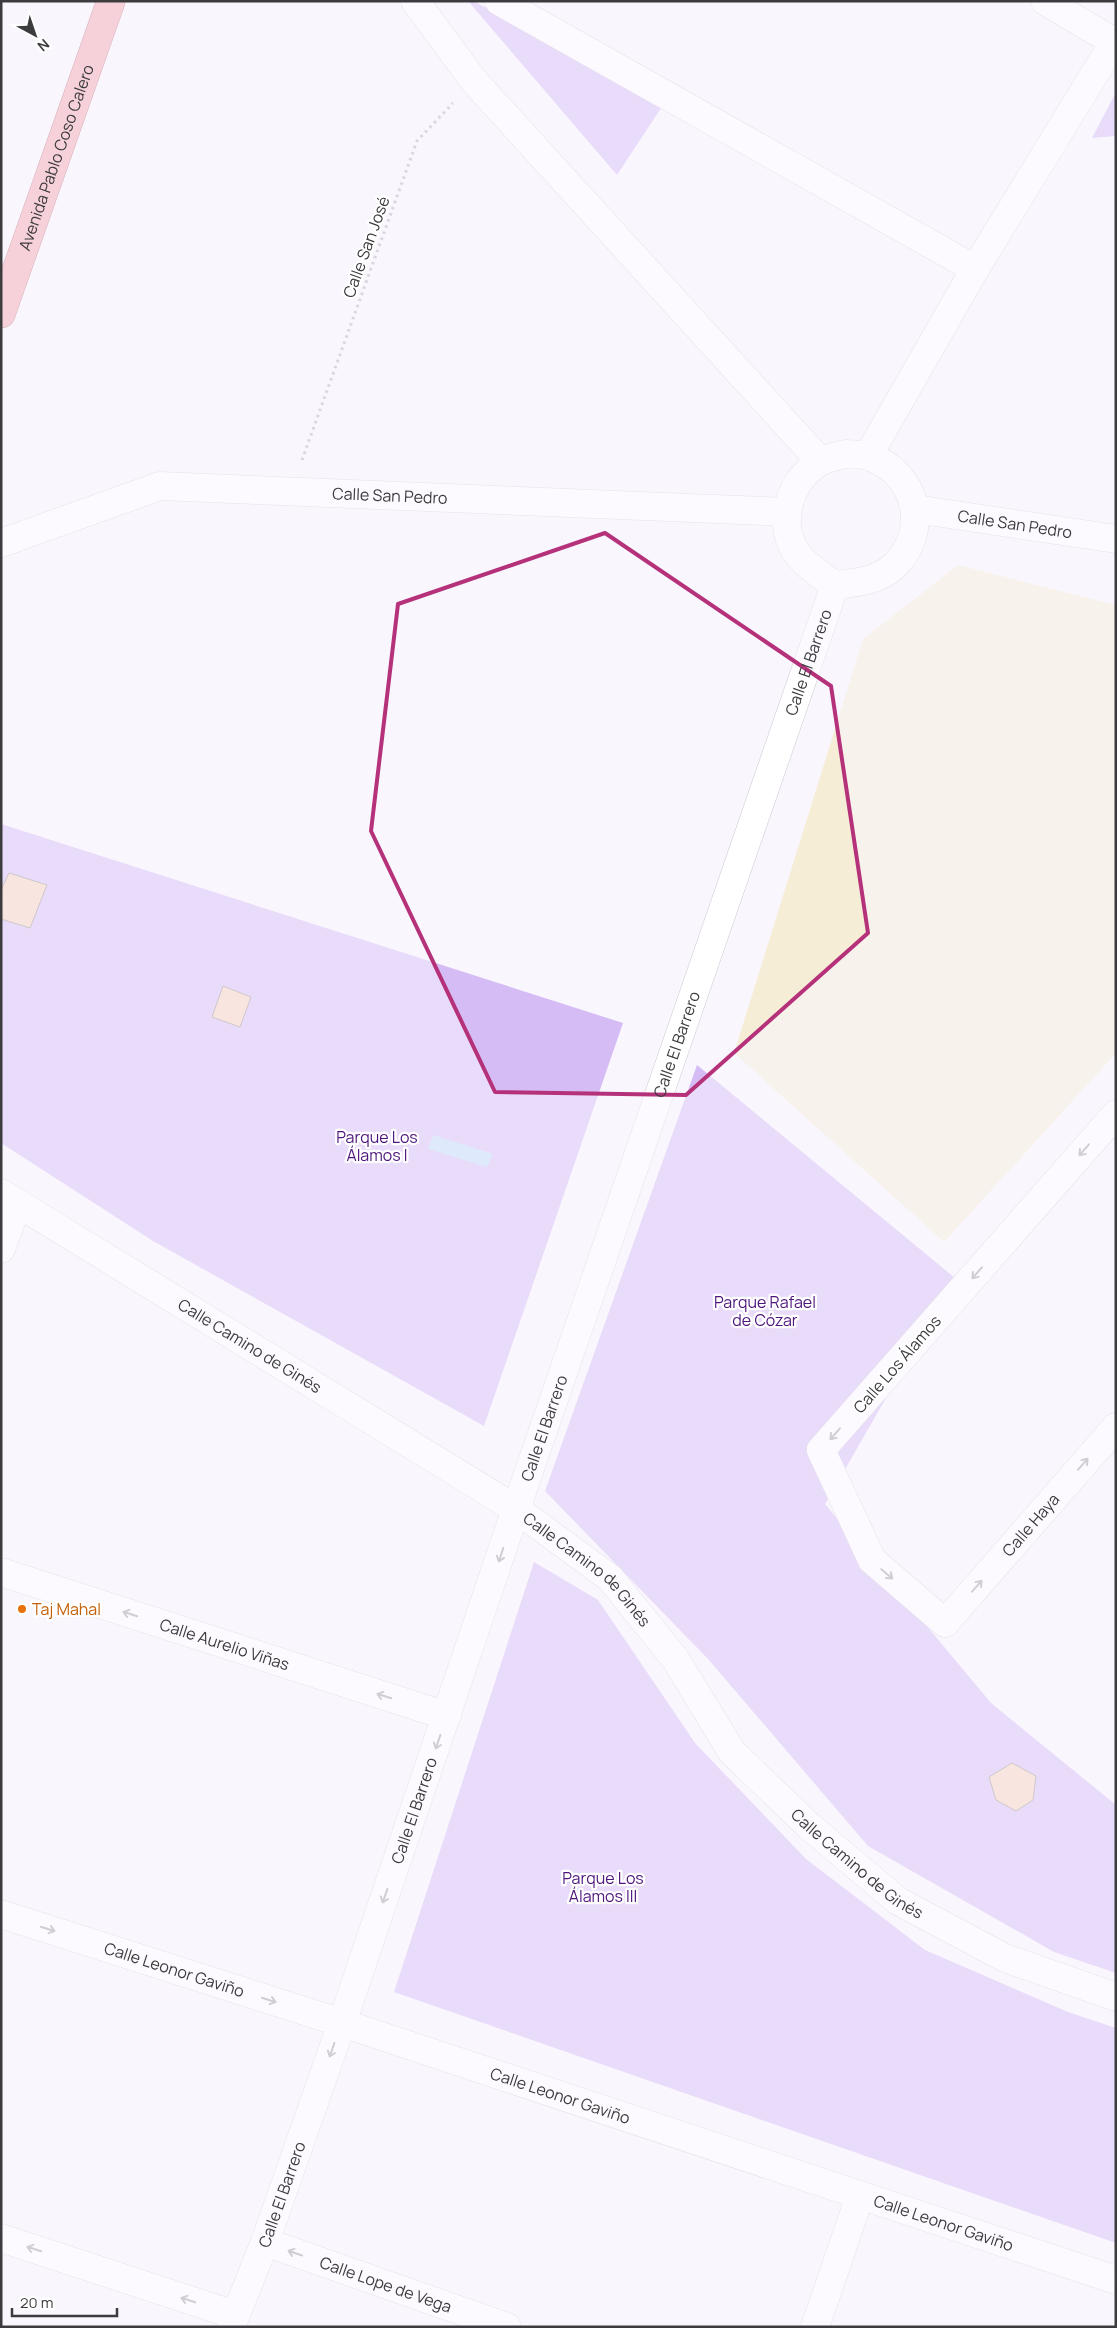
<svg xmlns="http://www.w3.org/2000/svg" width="1117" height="2328" font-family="Manrope,sans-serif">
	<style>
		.education { fill: #f6edd7 }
		.green { fill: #d5bcf5 }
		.water { fill: #bddaf8 }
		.building { fill: #f7d1bd; stroke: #99908b }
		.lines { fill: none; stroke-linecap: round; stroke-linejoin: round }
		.minor-casing { stroke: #cdc9d3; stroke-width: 29 }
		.major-casing { stroke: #ab5966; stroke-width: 29 }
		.path { stroke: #b2b0b6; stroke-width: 3; stroke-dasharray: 2.5 4; stroke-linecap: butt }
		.minor { stroke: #fff; stroke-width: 28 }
		.major { stroke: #f1a5b0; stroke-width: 28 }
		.oneway { stroke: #9e9d9e }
		.marked { fill: none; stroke: #b5327b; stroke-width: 4; stroke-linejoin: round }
		.food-dot { fill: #e8710a; stroke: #fff; stroke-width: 2 }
		.labels { text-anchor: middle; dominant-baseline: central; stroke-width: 4.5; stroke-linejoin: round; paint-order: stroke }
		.street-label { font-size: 16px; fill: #3c3b3e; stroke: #fff }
		.park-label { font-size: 16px; fill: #4e157c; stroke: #fff }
		.food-label { font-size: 16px; fill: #c56008; stroke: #fff; text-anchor: start }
	</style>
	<rect width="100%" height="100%" fill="#f9f6fe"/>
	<!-- education -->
	<path class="education" d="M 958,565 L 1116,605 L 1116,1053 L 944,1242 L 734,1053 L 863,639 Z"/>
	<!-- green -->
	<path class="green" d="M 468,1 L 473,1 L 667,99 L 617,175 Z
		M 1116,92 L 1116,136 L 1092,138 Z
		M 1,824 L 623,1023 L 484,1426 L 153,1241 L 1,1143 Z
		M 697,1065 L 955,1278 L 825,1504 L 991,1703 L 1116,1805 L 1116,1973 L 1054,1952 L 868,1846 L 708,1659 L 545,1491 Z
		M 534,1562 L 598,1600 L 695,1743 L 806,1859 L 925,1950 L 1068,2012 L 1116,2028 L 1116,2243 L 394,1992 Z"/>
	<!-- water -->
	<path class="water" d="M 433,1135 L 493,1154 L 487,1167 L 428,1149 Z"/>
	<!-- building -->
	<path class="building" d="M 9,873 L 47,885 L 30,928 L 1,919 L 1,890 Z
		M 223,986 L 251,997 L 240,1027 L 212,1017 Z
		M 1012,1763 L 1036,1776 L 1033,1800 L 1016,1811 L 996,1800 L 989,1777 Z"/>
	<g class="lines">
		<defs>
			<g id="minor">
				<path d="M 415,1 L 474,81 L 820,461"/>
				<path d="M 499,1 L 975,269"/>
				<path d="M 1045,1 L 1114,42"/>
				<path d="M 845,454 C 853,455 862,454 868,456 C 918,473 931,532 893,567 C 878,581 854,583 835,585 C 822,576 809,568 799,556 C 775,526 789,480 820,462 C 827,458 837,456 845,454 Z"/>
				<path d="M 868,456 L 975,269 L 1116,39"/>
				<path id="s1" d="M 915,509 L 1116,539"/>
				<path id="s2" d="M 1,543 L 160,486 L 787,512"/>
				<path id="s3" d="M 1116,1114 L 821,1450 L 872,1560 L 945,1623 L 1116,1427"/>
				<path id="s4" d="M 1,1193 L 516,1509 L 610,1578 L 676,1660 L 732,1752 L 809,1826 L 898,1901 L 1005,1958 L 1116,1997"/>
				<path d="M 1,1249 L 18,1203"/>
				<path id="s5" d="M 1,1572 L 447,1716"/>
				<path id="s6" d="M 1,1914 L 342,2023 L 1116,2280"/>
				<path d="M 1,2238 L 235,2315"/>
				<path id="s7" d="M 265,2242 L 507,2327"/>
				<path id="s8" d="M 231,2327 L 265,2242 L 342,2023 L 516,1509 L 835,585"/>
				<path d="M 815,2327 L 860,2196"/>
			</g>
			<g id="major">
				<path id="s9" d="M 1,314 L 111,1"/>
			</g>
		</defs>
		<!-- minor casing -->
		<use href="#minor" class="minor-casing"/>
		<!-- major casing -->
		<use href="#major" class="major-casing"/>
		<!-- path -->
		<path class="path" d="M 302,460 L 417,141 L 453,103"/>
		<!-- minor -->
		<use href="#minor" class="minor"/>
		<!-- major -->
		<use href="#major" class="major"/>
	</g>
	<!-- one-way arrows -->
	<defs><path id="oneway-shaft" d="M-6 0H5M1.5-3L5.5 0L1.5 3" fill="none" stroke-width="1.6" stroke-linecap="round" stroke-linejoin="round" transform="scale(1.25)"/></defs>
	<g class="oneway">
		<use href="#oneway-shaft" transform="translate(1084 1150) rotate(131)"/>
		<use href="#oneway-shaft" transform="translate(977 1273) rotate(131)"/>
		<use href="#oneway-shaft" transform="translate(835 1434) rotate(131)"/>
		<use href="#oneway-shaft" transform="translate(1083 1464) rotate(-49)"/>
		<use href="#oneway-shaft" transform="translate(501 1555) rotate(108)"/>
		<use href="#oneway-shaft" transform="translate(887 1574) rotate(40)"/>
		<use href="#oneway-shaft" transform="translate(977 1586) rotate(-49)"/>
		<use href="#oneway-shaft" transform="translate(130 1614) rotate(-162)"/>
		<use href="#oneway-shaft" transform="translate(384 1696) rotate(-162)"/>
		<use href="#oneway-shaft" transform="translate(438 1742) rotate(109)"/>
		<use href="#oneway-shaft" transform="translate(385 1896) rotate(109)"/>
		<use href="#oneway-shaft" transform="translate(48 1929) rotate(18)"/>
		<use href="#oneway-shaft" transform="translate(269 2000) rotate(18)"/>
		<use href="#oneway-shaft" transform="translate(332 2050) rotate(109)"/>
		<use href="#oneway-shaft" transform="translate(34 2249) rotate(-162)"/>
		<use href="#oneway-shaft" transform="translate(295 2253) rotate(-161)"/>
		<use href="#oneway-shaft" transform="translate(188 2300) rotate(-162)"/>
	</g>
	<!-- marked area -->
	<path d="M0 0H1117V2328H0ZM 605,533 L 831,686 L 868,933 L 686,1095 L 495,1092 L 371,831 L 398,604 Z" fill="#f9f6fe" fill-opacity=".55" fill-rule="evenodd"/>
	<path class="marked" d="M 605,533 L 831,686 L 868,933 L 686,1095 L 495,1092 L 371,831 L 398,604 Z"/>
	<!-- markers -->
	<circle class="food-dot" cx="22" cy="1609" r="5"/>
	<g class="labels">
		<!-- street labels -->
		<g class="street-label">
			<text stroke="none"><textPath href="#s9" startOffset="166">Avenida Pablo Coso Calero</textPath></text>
			<text transform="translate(366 247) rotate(-70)">Calle San José</text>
			<text stroke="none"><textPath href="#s2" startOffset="399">Calle San Pedro</textPath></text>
			<text stroke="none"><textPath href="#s1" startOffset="101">Calle San Pedro</textPath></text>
			<text stroke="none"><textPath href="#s8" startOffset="1762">Calle El Barrero</textPath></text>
			<text stroke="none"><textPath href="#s8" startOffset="1358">Calle El Barrero</textPath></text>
			<text stroke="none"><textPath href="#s4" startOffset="292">Calle Camino de Ginés</textPath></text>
			<text transform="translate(897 1364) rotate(-49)">Calle Los Álamos</text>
			<text stroke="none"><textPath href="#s8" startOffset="952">Calle El Barrero</textPath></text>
			<text stroke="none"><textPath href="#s3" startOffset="795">Calle Haya</textPath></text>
			<text stroke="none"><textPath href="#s4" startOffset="698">Calle Camino de Ginés</textPath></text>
			<text stroke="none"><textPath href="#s5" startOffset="235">Calle Aurelio Viñas</textPath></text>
			<text stroke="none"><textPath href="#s8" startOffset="548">Calle El Barrero</textPath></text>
			<text stroke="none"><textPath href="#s4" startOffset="1102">Calle Camino de Ginés</textPath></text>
			<text stroke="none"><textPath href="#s6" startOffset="182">Calle Leonor Gaviño</textPath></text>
			<text stroke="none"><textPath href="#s6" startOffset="588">Calle Leonor Gaviño</textPath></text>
			<text stroke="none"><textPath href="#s8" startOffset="142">Calle El Barrero</textPath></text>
			<text stroke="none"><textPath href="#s6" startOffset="992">Calle Leonor Gaviño</textPath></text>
			<text stroke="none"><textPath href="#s7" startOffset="128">Calle Lope de Vega</textPath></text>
		</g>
		<!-- park labels -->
		<g class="park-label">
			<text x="377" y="1137">Parque Los<tspan x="377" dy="18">Álamos I</tspan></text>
			<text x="765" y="1302">Parque Rafael<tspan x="765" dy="18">de Cózar</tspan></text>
			<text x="603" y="1878">Parque Los<tspan x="603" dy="18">Álamos III</tspan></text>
		</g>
		<!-- food labels -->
		<g class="food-label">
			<text x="32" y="1609">Taj Mahal</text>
		</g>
	</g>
	<!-- border -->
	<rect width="1117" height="2328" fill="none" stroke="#3c3b3e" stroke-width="5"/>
	<!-- north arrow -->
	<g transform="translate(35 35) rotate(140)" stroke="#ffffff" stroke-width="4" paint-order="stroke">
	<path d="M0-4L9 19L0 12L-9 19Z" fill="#3c3b3e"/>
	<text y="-8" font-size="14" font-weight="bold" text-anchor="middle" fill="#3c3b3e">N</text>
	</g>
	<!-- scale -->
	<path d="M12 2308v8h105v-8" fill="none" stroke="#3c3b3e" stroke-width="2.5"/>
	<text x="20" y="2308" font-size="15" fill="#3c3b3e" stroke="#ffffff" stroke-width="4" paint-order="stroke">20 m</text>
</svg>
